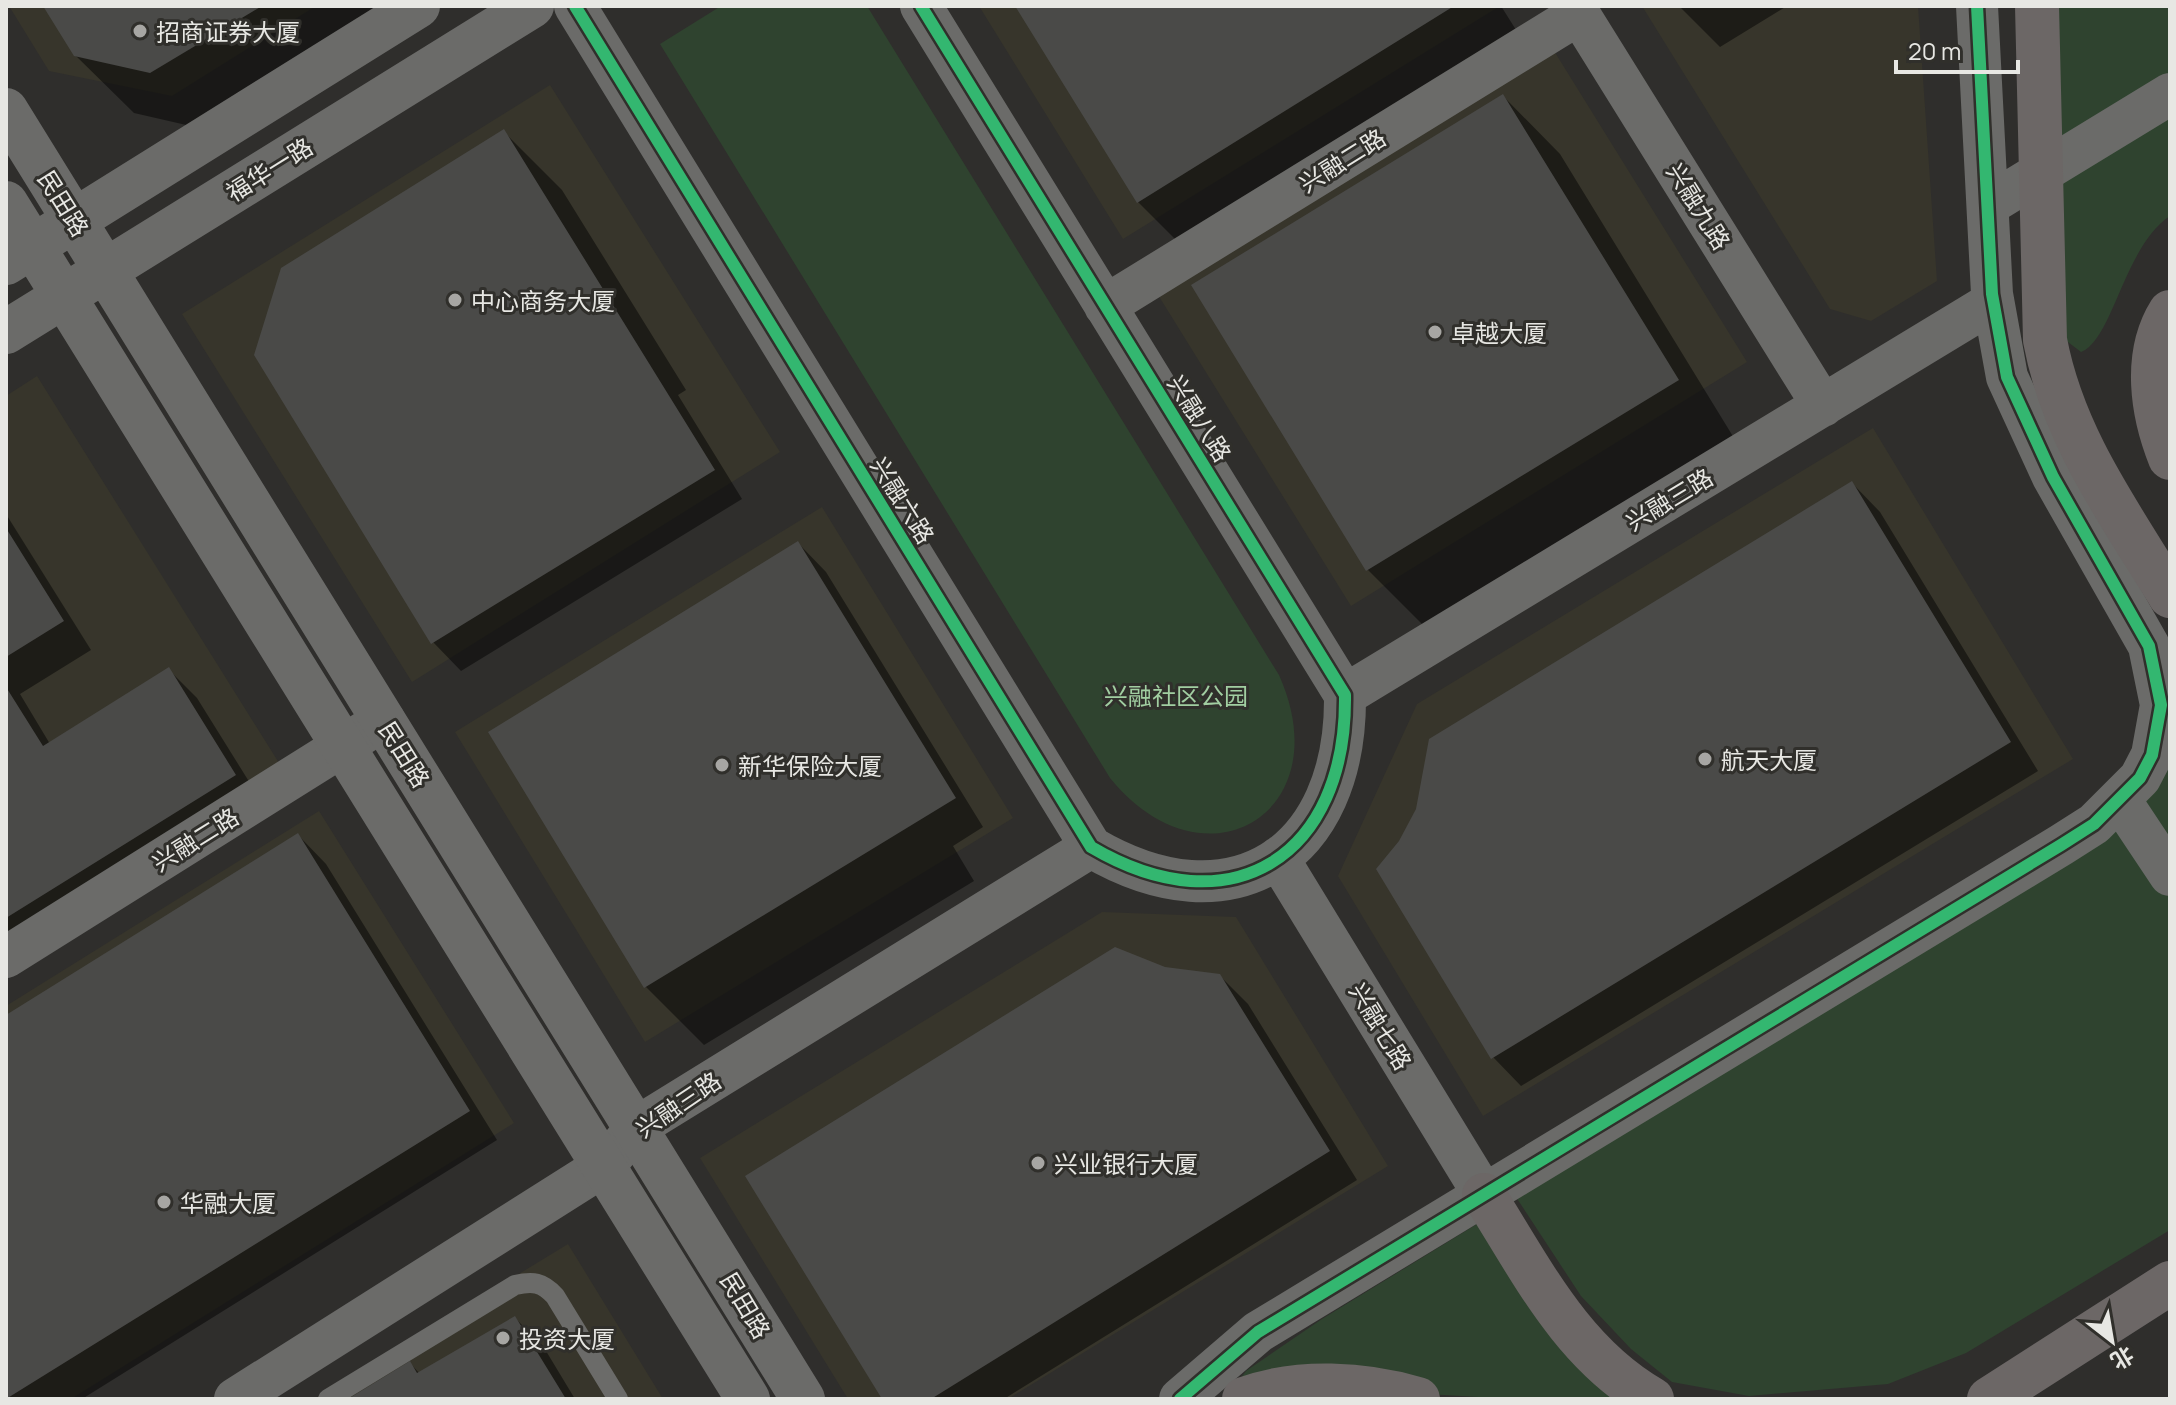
<svg xmlns="http://www.w3.org/2000/svg" width="2176" height="1405" font-family="Manrope,'Noto Sans SC',sans-serif">
	<style>
		.built { fill: #37352b }
		.green { fill: #2f432f }
		.shadow { fill: #0007 }
		.building { fill: #4a4a48 }
		.lines { fill: none; stroke-linecap: round; stroke-linejoin: round }
		.lane { stroke: #6b6b69; stroke-width: 20 }
		.street { stroke: #6b6b69; stroke-width: 42 }
		.secondary { stroke: #6b6b69; stroke-width: 44 }
		.primary { stroke: #6c6766; stroke-width: 44 }
		.cycleway-casing { stroke: #302f2b; stroke-width: 17 }
		.cycleway { stroke: #33b770; stroke-width: 12 }
		.poi-dot { fill: #a7a6a3; stroke: #302f2b; stroke-width: 3 }
		.labels { text-anchor: middle; dominant-baseline: central; stroke-width: 6; stroke-linejoin: round; paint-order: stroke }
		.poi-label { font-size: 24px; fill: #e7e7e3; stroke: #302f2b; text-anchor: start }
		.street-label { font-size: 24px; fill: #e7e7e3; stroke: #302f2b }
		.park-label { font-size: 24px; fill: #a1cea1; stroke: #302f2b }
	</style>
	<rect width="100%" height="100%" fill="#2f2e2c"/>
	<!-- built -->
	<path class="built" d="M 9,6 L 316,6 L 172,96 L 49,71 Z
		M 979,6 L 1500,6 L 1123,239 Z
		M 1642,6 L 1918,6 L 1937,281 L 1871,321 L 1830,309 Z
		M 1551,46 L 1747,362 L 1351,606 L 1155,290 Z
		M 550,85 L 780,452 L 412,682 L 182,314 Z
		M 37,376 L 279,763 L 6,934 L 6,396 Z
		M 1873,428 L 2073,759 L 1483,1116 L 1338,876 L 1417,704 Z
		M 822,507 L 1013,818 L 645,1042 L 455,732 Z
		M 319,811 L 514,1123 L 71,1399 L 6,1399 L 6,1006 Z
		M 1102,912 L 1236,917 L 1388,1166 L 1008,1399 L 848,1399 L 700,1158 Z
		M 568,1244 L 663,1399 L 314,1399 Z"/>
	<!-- green -->
	<path class="green" d="M 721,6 L 867,6 L 1279,675 C 1341,813 1204,894 1110,778 L 660,44 Z
		M 2044,6 L 2170,6 L 2170,216 C 2124,246 2113,340 2081,352 L 2060,336 Z
		M 2170,744 L 2170,1230 L 1966,1353 L 1888,1384 L 1749,1396 L 1672,1382 L 1631,1349 L 1581,1296 L 1516,1197 L 2084,841 Z
		M 1477,1224 L 1615,1399 L 1513,1399 L 1237,1383 L 1246,1371 L 1322,1319 Z"/>
	<!-- shadow -->
	<path class="shadow" d="M 46,6 L 417,6 L 208,130 L 134,113 L 75,55 Z
		M 1018,6 L 1501,6 L 1530,52 L 1196,260 L 1138,202 Z
		M 1679,6 L 1787,6 L 1720,47 Z
		M 1503,96 L 1560,154 L 1734,438 L 1425,627 L 1368,570 L 1194,286 Z
		M 504,132 L 562,190 L 686,390 L 678,395 L 742,499 L 461,671 L 433,642 Z
		M 1852,483 L 1880,512 L 2038,771 L 1521,1086 L 1493,1057 Z
		M 6,514 L 91,650 L 20,694 L 50,744 L 169,670 L 197,698 L 263,804 L 6,963 Z
		M 798,543 L 826,572 L 983,827 L 953,846 L 974,881 L 704,1045 L 646,987 Z
		M 298,835 L 326,864 L 497,1140 L 82,1399 L 6,1399 L 6,1017 Z
		M 1164,969 L 1219,975 L 1248,1004 L 1357,1180 L 1004,1399 L 884,1399 Z
		M 515,1318 L 543,1346 L 575,1399 L 351,1399 L 410,1363 L 420,1374 Z"/>
	<!-- building -->
	<path class="building" d="M 43,6 L 262,6 L 150,73 L 74,56 Z
		M 1015,6 L 1454,6 L 1137,203 Z
		M 1503,94 L 1679,380 L 1366,571 L 1191,285 Z
		M 504,129 L 715,470 L 431,644 L 254,355 L 281,268 Z
		M 1852,481 L 2011,742 L 1491,1059 L 1376,869 L 1399,841 L 1416,809 L 1429,739 Z
		M 6,528 L 64,621 L 6,657 Z
		M 798,541 L 956,798 L 644,988 L 488,732 Z
		M 169,667 L 236,775 L 6,918 L 6,687 L 43,746 Z
		M 298,833 L 470,1111 L 6,1399 L 6,1015 Z
		M 1115,947 L 1165,967 L 1220,974 L 1330,1151 L 931,1399 L 882,1399 L 745,1176 Z
		M 515,1316 L 566,1399 L 348,1399 L 410,1361 L 417,1373 Z"/>
	<g class="lines">
		<!-- lane -->
		<path class="lane" d="M 328,1399 L 515,1285 C 533,1281 542,1282 555,1296 L 618,1399"/>
		<!-- street -->
		<path class="street" d="M 575,6 L 1091,847 C 1232,930 1347,856 1345,695 L 921,6
			M 1574,6 L 1823,406
			M 1988,205 L 2170,94
			M 1105,306 L 1579,14
			M 1345,695 L 1993,302
			M 2120,800 L 2170,875
			M 1278,858 L 1484,1195
			M 6,957 L 384,720
			M 235,1399 L 605,1165 L 637,1127 L 1091,847
			M 1180,1399 L 1258,1332 L 2061,845 L 2094,824 L 2140,778 L 2152,755 L 2161,705 L 2149,646 L 2053,477 L 2007,377 L 1992,294 L 1977,6"/>
		<!-- secondary -->
		<path class="secondary" d="M 6,110 L 803,1399
			M 6,203 L 748,1399
			M 6,263 L 418,6
			M 6,332 L 532,6"/>
		<!-- primary -->
		<path class="primary" d="M 2037,6 L 2045,340 C 2063,437 2120,514 2170,596
			M 2170,312 C 2143,355 2152,413 2170,458
			M 1484,1195 C 1532,1271 1572,1353 1652,1399
			M 1244,1399 C 1298,1379 1364,1383 1418,1399
			M 1989,1399 L 2170,1283"/>
		<defs>
			<path id="cycleway" d="M 575,6 L 1091,847 C 1232,930 1347,856 1345,695 L 921,6
				M 1180,1399 L 1258,1332 L 2061,845 L 2094,824 L 2140,778 L 2152,755 L 2161,705 L 2149,646 L 2053,477 L 2007,377 L 1992,294 L 1977,6"/>
		</defs>
		<!-- cycleway casing -->
		<use href="#cycleway" class="cycleway-casing"/>
		<!-- cycleway -->
		<use href="#cycleway" class="cycleway"/>
	</g>
	<!-- markers -->
	<g class="poi-dot">
		<circle cx="140" cy="31" r="8"/>
		<circle cx="455" cy="300" r="8"/>
		<circle cx="1435" cy="332" r="8"/>
		<circle cx="1705" cy="759" r="8"/>
		<circle cx="722" cy="765" r="8"/>
		<circle cx="1038" cy="1163" r="8"/>
		<circle cx="164" cy="1202" r="8"/>
		<circle cx="503" cy="1338" r="8"/>
	</g>
	<g class="labels">
		<!-- poi labels -->
		<g class="poi-label">
			<text x="156" y="31">招商证券大厦</text>
			<text x="471" y="300">中心商务大厦</text>
			<text x="1451" y="332">卓越大厦</text>
			<text x="1721" y="759">航天大厦</text>
			<text x="738" y="765">新华保险大厦</text>
			<text x="1054" y="1163">兴业银行大厦</text>
			<text x="180" y="1202">华融大厦</text>
			<text x="519" y="1338">投资大厦</text>
		</g>
		<!-- street labels -->
		<g class="street-label">
			<text transform="translate(1342 160) rotate(-32)">兴融二路</text>
			<text transform="translate(269 169) rotate(-32)">福华一路</text>
			<text transform="translate(64 203) rotate(58)">民田路</text>
			<text transform="translate(1699 206) rotate(58)">兴融九路</text>
			<text transform="translate(1200 418) rotate(58)">兴融八路</text>
			<text transform="translate(1669 499) rotate(-31)">兴融三路</text>
			<text transform="translate(903 500) rotate(58)">兴融六路</text>
			<text transform="translate(405 754) rotate(58)">民田路</text>
			<text transform="translate(195 839) rotate(-32)">兴融二路</text>
			<text transform="translate(1381 1026) rotate(59)">兴融七路</text>
			<text transform="translate(678 1104) rotate(-34)">兴融三路</text>
			<text transform="translate(746 1305) rotate(59)">民田路</text>
		</g>
		<!-- park labels -->
		<g class="park-label">
			<text x="1176" y="695">兴融社区公园</text>
		</g>
	</g>
	<!-- border -->
	<rect width="2176" height="1405" fill="none" stroke="#e7e7e3" stroke-width="16"/>
	<!-- north arrow -->
	<g transform="translate(2112 1341) rotate(149)" stroke="#302f2b" stroke-width="6" paint-order="stroke">
	<path d="M0-6L14 30L0 20L-14 30Z" fill="#e7e7e3"/>
	<text y="-12" font-size="22" font-weight="bold" text-anchor="middle" fill="#e7e7e3">北</text>
	</g>
	<!-- scale -->
	<path d="M1896 60v12h122v-12" fill="none" stroke="#e7e7e3" stroke-width="4"/>
	<text x="1908" y="60" font-size="24" fill="#e7e7e3" stroke="#302f2b" stroke-width="6" paint-order="stroke">20 m</text>
</svg>
